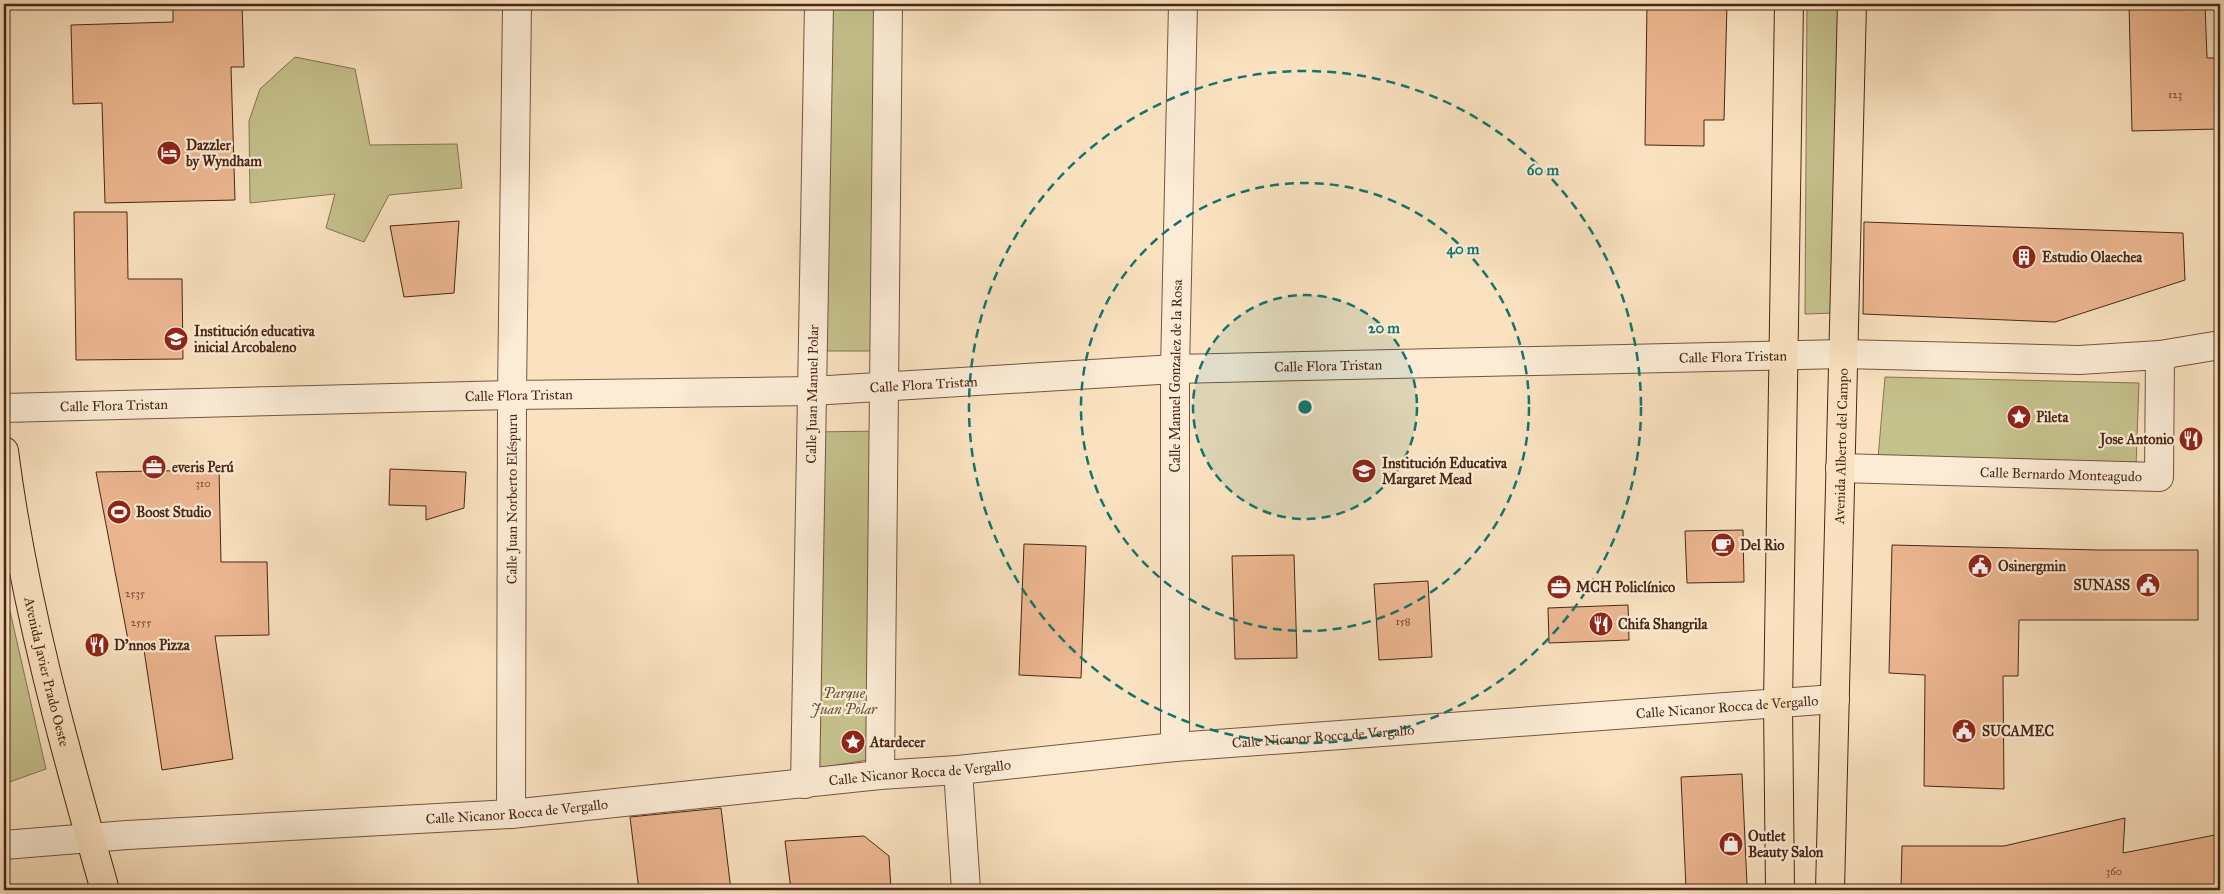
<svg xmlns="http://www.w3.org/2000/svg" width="2224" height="894" font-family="'IM FELL Great Primer',serif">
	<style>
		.green { fill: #c5c18d; stroke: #877451 }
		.building { fill: #eeb892; stroke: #492615 }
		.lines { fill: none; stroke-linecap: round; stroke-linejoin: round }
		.minor-casing { stroke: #755540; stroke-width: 30 }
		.major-casing { stroke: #492615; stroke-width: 30 }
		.minor { stroke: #fcecd6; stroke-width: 28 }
		.major { stroke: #fae2c0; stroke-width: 28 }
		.ring { fill: none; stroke: #0f766e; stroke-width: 2.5; stroke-dasharray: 9 6 }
		.labels { text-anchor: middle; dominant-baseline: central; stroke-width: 4.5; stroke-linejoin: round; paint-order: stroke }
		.number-label { font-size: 11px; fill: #724a34 }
		.poi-label { font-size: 14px; font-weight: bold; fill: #492615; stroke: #fcecd6; text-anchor: start }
		.street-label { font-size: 14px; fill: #492615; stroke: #fcecd6 }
		.park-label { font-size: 14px; font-style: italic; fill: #684d33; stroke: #fcecd6 }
		.centre { fill: #0f766e; stroke: #fcecd6; stroke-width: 2.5 }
		.ring-label { font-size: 15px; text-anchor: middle; font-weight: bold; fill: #0f766e; stroke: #fcecd6; stroke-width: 4.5; stroke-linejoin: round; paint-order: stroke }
	</style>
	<rect width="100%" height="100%" fill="#fae2c0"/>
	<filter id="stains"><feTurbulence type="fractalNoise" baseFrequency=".004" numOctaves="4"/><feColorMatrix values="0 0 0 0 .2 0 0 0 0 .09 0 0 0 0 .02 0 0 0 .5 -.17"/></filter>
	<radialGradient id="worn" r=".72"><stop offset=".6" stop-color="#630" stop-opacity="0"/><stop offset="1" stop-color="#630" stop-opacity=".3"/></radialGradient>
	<!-- green -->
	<path class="green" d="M 819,4 L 883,4 L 884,351 L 813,351 Z
		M 1807,4 L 1845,4 L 1837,313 L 1805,314 Z
		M 295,57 L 355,69 L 370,145 L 457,144 L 462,188 L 389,195 L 364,242 L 326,228 L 335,194 L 250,203 L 249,121 L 260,89 Z
		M 1885,377 L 2139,383 L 2136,466 L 1878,458 Z
		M 883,431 L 880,758 L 805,770 L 811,432 Z
		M 4,585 L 46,769 L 4,784 Z"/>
	<!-- building -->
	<path class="building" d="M 173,4 L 242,4 L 244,67 L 231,67 L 235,200 L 105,203 L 102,103 L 73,104 L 71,25 L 173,22 Z
		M 1647,4 L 1727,4 L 1724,120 L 1704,120 L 1704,146 L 1645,145 Z
		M 2129,4 L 2205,4 L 2207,58 L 2217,58 L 2219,129 L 2132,131 Z
		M 74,212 L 127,212 L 128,279 L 182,279 L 183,359 L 76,360 Z
		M 459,221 L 454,293 L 404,297 L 390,226 Z
		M 1864,222 L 2183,233 L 2185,280 L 2055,322 L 1863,314 Z
		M 390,469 L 466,472 L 464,508 L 426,520 L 426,506 L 389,505 Z
		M 219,470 L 221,562 L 267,562 L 269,635 L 215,636 L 233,759 L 162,770 L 143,643 L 129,645 L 96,472 Z
		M 1743,530 L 1744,582 L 1687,583 L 1685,531 Z
		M 1024,544 L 1086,546 L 1081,678 L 1019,675 Z
		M 1892,545 L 2098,550 L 2198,550 L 2198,620 L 2019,620 L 2018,676 L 2003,676 L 2004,789 L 1924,786 L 1925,675 L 1889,673 Z
		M 1294,555 L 1297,658 L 1235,659 L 1232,556 Z
		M 1428,581 L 1432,657 L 1379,660 L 1374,584 Z
		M 1628,605 L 1629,640 L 1549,643 L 1548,608 Z
		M 1742,774 L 1747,885 L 1686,888 L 1681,777 Z
		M 721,808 L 731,890 L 639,890 L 630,817 Z
		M 2125,818 L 2123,853 L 2220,834 L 2220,890 L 1901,890 L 1902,846 L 2004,846 Z
		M 864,836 L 889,856 L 891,890 L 791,890 L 785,841 Z"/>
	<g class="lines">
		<defs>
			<g id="minor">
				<path id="s1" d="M 4,408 L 512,395 L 812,391 L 1175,369 L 1843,354 L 2079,360 L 2160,355 L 2220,345"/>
				<path id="s2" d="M 1840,468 L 2159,477 L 2160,355"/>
				<path id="s3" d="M 1175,747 L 1175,369 L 1183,4"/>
				<path d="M 958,770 L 966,890"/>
				<path d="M 880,775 L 888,4"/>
				<path id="s4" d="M 805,784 L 819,4"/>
				<path id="s5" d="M 511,814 L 512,395 L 517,4"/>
				<path id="s6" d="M 4,845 L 127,835 L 511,814 L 880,775 L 958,770 L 1175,747 L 1835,699"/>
			</g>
			<g id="major">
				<path id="s7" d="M 4,451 C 23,600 64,746 105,890"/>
				<path d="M 1780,890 L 1778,704 L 1789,4"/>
				<path id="s8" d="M 1830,890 L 1852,4"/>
			</g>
		</defs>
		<!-- minor casing -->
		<use href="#minor" class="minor-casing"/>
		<!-- major casing -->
		<use href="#major" class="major-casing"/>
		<!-- minor -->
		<use href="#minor" class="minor"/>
		<!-- major -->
		<use href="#major" class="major"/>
	</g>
	<!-- distance rings -->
	<circle cx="1305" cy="407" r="112" fill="#0f766e" fill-opacity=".12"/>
	<g class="ring">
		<circle cx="1305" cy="407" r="112"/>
		<circle cx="1305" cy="407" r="224"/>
		<circle cx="1305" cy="407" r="336"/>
	</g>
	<!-- icons -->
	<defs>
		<symbol id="hotel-disc" viewBox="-11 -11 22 22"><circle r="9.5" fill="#8f2418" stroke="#fcecd6"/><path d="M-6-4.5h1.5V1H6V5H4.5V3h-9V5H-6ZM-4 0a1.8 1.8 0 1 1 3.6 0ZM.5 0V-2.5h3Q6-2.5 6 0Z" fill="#fff"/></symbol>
		<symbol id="building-disc" viewBox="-11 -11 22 22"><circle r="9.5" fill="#8f2418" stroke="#fcecd6"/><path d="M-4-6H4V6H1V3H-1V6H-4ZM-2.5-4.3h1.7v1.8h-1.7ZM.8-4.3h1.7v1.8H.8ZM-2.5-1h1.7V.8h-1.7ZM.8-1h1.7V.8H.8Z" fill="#fff"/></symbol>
		<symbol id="school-disc" viewBox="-11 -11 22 22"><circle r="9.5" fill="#8f2418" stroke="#fcecd6"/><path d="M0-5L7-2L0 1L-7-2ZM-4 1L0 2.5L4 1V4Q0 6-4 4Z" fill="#fff"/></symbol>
		<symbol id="sight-disc" viewBox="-11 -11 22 22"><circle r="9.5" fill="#8f2418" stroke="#fcecd6"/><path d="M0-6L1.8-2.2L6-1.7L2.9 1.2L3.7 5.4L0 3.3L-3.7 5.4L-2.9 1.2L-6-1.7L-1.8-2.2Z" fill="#fff"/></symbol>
		<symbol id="restaurant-disc" viewBox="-11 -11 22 22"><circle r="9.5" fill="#8f2418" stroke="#fcecd6"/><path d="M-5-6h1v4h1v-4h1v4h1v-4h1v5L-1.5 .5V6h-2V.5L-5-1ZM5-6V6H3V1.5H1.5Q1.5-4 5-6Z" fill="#fff"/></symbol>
		<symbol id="office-disc" viewBox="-11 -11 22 22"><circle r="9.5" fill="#8f2418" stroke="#fcecd6"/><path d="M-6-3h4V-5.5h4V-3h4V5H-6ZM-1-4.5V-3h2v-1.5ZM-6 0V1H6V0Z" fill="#fff"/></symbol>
		<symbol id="stadium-disc" viewBox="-11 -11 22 22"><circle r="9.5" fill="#8f2418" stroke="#fcecd6"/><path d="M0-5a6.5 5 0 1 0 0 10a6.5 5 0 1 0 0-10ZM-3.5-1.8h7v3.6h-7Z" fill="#fff"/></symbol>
		<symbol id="cafe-disc" viewBox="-11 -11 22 22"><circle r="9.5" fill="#8f2418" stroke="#fcecd6"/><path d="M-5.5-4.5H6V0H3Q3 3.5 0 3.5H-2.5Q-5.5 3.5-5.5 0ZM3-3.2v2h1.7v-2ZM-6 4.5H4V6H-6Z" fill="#fff"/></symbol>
		<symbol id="civic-disc" viewBox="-11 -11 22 22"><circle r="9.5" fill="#8f2418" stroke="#fcecd6"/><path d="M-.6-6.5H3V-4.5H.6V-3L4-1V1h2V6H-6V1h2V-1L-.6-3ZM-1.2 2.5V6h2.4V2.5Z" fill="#fff"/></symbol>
		<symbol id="shop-disc" viewBox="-11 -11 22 22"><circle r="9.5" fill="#8f2418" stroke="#fcecd6"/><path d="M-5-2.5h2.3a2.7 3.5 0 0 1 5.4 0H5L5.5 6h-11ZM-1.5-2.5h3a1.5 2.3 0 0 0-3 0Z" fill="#fff"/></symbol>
	</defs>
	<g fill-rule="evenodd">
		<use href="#hotel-disc" x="155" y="139" width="28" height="28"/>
		<use href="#building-disc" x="2010" y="243" width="28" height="28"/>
		<use href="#school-disc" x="162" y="325" width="28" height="28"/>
		<use href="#sight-disc" x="2005" y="403" width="28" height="28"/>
		<use href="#restaurant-disc" x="2177" y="425" width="28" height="28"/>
		<use href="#office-disc" x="140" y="453" width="28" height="28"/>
		<use href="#school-disc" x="1350" y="457" width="28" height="28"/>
		<use href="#stadium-disc" x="105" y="498" width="28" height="28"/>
		<use href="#cafe-disc" x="1709" y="531" width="28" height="28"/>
		<use href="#civic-disc" x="1966" y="552" width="28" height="28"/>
		<use href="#civic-disc" x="2134" y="571" width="28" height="28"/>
		<use href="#office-disc" x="1545" y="573" width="28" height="28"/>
		<use href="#restaurant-disc" x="1587" y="610" width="28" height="28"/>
		<use href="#restaurant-disc" x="83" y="631" width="28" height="28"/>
		<use href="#civic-disc" x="1950" y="717" width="28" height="28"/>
		<use href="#sight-disc" x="839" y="728" width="28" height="28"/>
		<use href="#shop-disc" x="1717" y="830" width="28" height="28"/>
	</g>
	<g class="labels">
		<!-- number labels -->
		<g class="number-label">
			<text x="2175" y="94">123</text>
			<text x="203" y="483">310</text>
			<text x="135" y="593">2535</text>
			<text x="1403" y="621">158</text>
			<text x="141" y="622">2555</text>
			<text x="2114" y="871">360</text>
		</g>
		<!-- poi labels -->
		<g class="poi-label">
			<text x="186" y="145">Dazzler<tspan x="186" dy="16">by Wyndham</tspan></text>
			<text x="2042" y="257">Estudio Olaechea</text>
			<text x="194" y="331">Institución educativa<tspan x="194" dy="16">inicial Arcobaleno</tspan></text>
			<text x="2036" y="417">Pileta</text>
			<text x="2174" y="439" text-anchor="end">Jose Antonio</text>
			<text x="1382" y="463">Institución Educativa<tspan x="1382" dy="16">Margaret Mead</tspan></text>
			<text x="172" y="467">everis Perú</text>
			<text x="136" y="512">Boost Studio</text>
			<text x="1740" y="545">Del Rio</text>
			<text x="1998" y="566">Osinergmin</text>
			<text x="2130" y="585" text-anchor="end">SUNASS</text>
			<text x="1576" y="587">MCH Policlínico</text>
			<text x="1618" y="624">Chifa Shangrila</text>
			<text x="114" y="645">D'nnos Pizza</text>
			<text x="1982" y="731">SUCAMEC</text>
			<text x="870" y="742">Atardecer</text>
			<text x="1748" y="836">Outlet<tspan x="1748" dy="16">Beauty Salon</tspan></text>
		</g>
		<!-- street labels -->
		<g class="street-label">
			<text stroke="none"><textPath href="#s1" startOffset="1730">Calle Flora Tristan</textPath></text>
			<text stroke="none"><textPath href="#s1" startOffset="1325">Calle Flora Tristan</textPath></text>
			<text stroke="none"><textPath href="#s3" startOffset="371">Calle Manuel Gonzalez de la Rosa</textPath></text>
			<text stroke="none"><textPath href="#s1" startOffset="920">Calle Flora Tristan</textPath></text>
			<text stroke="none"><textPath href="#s4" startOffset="390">Calle Juan Manuel Polar</textPath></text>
			<text stroke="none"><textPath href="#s1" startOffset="515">Calle Flora Tristan</textPath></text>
			<text stroke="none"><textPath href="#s1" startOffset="110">Calle Flora Tristan</textPath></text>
			<text stroke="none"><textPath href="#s8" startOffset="444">Avenida Alberto del Campo</textPath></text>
			<text stroke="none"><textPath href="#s2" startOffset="221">Calle Bernardo Monteagudo</textPath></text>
			<text stroke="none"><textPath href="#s5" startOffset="315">Calle Juan Norberto Eléspuru</textPath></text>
			<text stroke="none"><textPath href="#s7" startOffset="225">Avenida Javier Prado Oeste</textPath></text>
			<text stroke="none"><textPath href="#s6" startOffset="1729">Calle Nicanor Rocca de Vergallo</textPath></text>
			<text stroke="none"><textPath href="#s6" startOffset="1324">Calle Nicanor Rocca de Vergallo</textPath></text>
			<text stroke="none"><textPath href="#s6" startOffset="919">Calle Nicanor Rocca de Vergallo</textPath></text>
			<text stroke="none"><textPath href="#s6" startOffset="514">Calle Nicanor Rocca de Vergallo</textPath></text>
		</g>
		<!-- park labels -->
		<g class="park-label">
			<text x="844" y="693">Parque<tspan x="844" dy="16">Juan Polar</tspan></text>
		</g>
	</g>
	<circle cx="1305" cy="407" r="8" class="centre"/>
	<g class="ring-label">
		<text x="1543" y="175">60 m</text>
		<text x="1463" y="254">40 m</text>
		<text x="1384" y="333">20 m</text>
	</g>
	<!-- margin -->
	<rect width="2224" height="894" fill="none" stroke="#fae2c0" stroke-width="20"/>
	<rect x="5" y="5" width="2214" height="884" fill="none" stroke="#492615" stroke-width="2.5"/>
	<rect x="10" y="10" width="2204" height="874" fill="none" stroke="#492615"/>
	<rect width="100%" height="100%" filter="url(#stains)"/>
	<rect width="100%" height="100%" fill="url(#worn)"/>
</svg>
